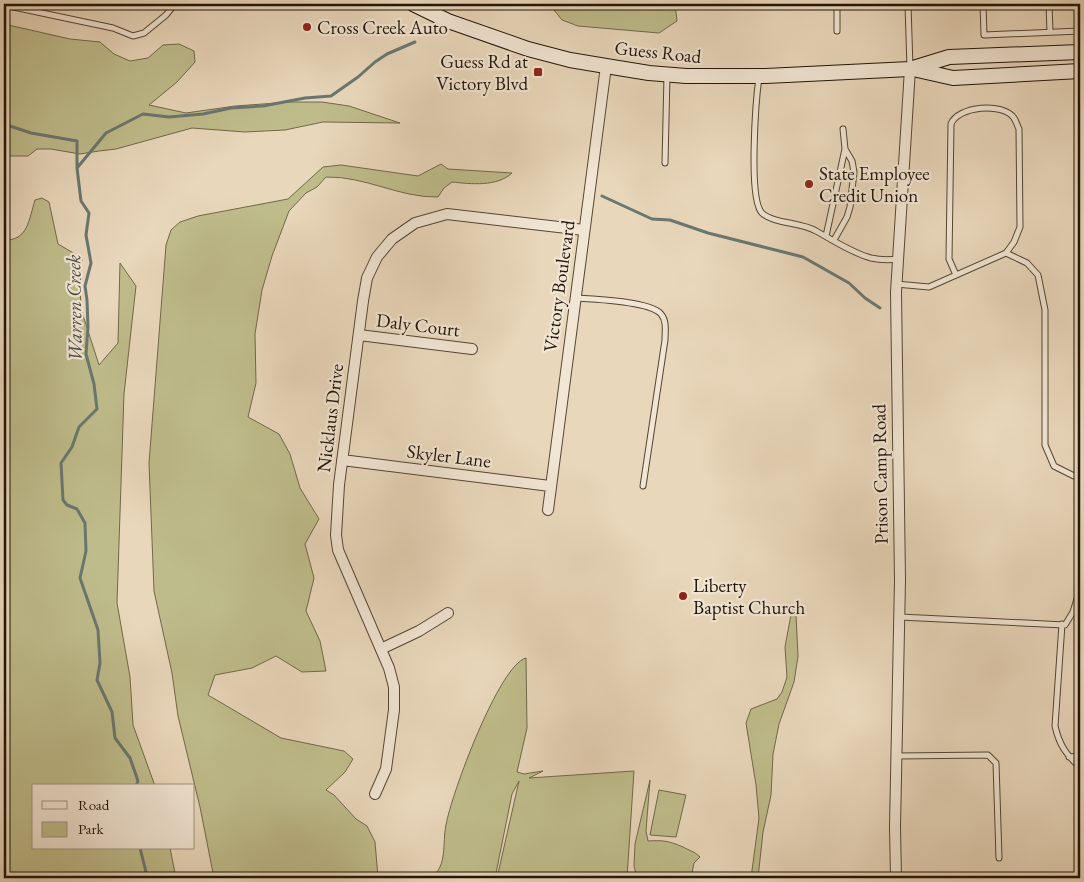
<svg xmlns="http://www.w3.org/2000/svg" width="1084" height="882" font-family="'EB Garamond',serif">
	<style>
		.green { fill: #bfbc8b; stroke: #706849 }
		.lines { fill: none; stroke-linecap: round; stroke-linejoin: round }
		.stream { stroke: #697770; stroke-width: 3 }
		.service-casing { stroke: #534634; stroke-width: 7 }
		.minor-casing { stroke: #534634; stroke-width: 12 }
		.secondary-casing { stroke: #211507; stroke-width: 16 }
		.service { stroke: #f1e5d3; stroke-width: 5 }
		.minor { stroke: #f1e5d3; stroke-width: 10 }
		.secondary { stroke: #f1e5d3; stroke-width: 14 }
		.poi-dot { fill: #8f2418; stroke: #f1e5d3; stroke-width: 2 }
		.labels { text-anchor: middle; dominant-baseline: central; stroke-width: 4.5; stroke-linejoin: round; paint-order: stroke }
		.poi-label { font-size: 19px; fill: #211507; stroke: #f1e5d3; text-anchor: start }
		.street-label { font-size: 19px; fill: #211507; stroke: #f1e5d3 }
		.water-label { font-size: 20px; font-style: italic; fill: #4b4e44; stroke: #f1e5d3 }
	</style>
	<rect width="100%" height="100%" fill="#e9d7bb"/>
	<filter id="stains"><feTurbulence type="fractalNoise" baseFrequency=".004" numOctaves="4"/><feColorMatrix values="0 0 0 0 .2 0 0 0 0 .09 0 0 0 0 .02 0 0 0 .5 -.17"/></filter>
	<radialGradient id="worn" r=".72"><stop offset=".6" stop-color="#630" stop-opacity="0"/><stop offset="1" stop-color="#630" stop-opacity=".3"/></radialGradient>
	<!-- green -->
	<path class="green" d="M 556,4 L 675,4 L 677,21 L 659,33 L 578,26 L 562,20 L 554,10 Z
		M 4,24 L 70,39 L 100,42 L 114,54 L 130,61 L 148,58 L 163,45 L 179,44 L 194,51 L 195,62 L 177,82 L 149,105 L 186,113 L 235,106 L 291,102 L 322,102 L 349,106 L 400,123 L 323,122 L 285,130 L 245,132 L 192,128 L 116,149 L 99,151 L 80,154 L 51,149 L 37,149 L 28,156 L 4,156 Z
		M 441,164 L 448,169 L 512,173 C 497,187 471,184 452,182 L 444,188 L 438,197 C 400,198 365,176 326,177 L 317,187 L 306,193 L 289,211 L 272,256 L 262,290 L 255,334 L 256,383 L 248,417 L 279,434 L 290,454 L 300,488 L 319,519 L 305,544 L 314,578 L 306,611 L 320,641 L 326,671 L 302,672 L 276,656 L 252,668 L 215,675 L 208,695 L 281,738 L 344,751 L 353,759 L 345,772 L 326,790 L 334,795 L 356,819 L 367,826 L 375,842 L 378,877 L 385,878 L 214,878 L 200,807 L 178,716 L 172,673 L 154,591 L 149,463 L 166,245 L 171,230 L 180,222 L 198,216 L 288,199 L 323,167 L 341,165 L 418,176 Z
		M 42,198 L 49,202 L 58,244 L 82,258 L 80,285 L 81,309 L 99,365 L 118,343 L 120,263 L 136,286 L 124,394 L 117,603 L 130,677 L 133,725 L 155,786 L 34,786 L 34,848 L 170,848 L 176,878 L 4,878 L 4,240 C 28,241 29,219 35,200 Z
		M 793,604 L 796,615 L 798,656 L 794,682 L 779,724 L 773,754 L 771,795 L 763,832 L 758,878 L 751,878 L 759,818 L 756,785 L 746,723 L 751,709 L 777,699 L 782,692 L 787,677 L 785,647 Z
		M 526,658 L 527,728 L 517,772 L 524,774 L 543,771 L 529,778 L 634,771 L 627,878 L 497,878 L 519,781 L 512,794 L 495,878 L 431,878 C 448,865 442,844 446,825 C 451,795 499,665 526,658 Z
		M 650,780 L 646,831 L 648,841 C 663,840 669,841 683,847 C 690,851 694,851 700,857 L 694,863 L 691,878 L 637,878 L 634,866 L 635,844 Z
		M 659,790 L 686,795 L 676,837 L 650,835 Z"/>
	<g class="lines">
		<!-- stream -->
		<path class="stream" d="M 4,124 L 31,133 L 77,141 L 77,168 L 81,201 L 89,213 L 86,235 L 91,263 L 85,286 L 87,300 L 88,327 L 86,354 L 94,384 L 97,409 L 79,427 L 72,447 L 61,463 L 63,500 L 67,505 L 77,509 L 85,523 L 86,551 L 80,578 L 98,630 L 100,663 L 97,680 L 112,712 L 115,738 L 130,758 L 138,781 L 136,786
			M 77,168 L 106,133 L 143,114 L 169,117 L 203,114 L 231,108 L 263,106 L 305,98 L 331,96 L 358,77 L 375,62 L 387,54 L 415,42
			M 602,196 L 652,219 L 670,220 L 708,233 L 803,257 L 849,283 L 865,298 L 880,308
			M 140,848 L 146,872 L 144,878"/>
		<defs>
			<path id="service" d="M 837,4 L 837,31
				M 908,4 L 910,68
				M 983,4 L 984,35 L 1080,31
				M 1049,4 L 1050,32
				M 4,5 L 113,28 L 133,36 L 144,33 L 166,15 L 175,4
				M 759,77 C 756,99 748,199 762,213 C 774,224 801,222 816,231 C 833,240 852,253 871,258 C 880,260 889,260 898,259
				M 665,163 L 667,75
				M 826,236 L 845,149
				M 834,240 L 847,217 L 850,207 L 854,172 L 852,161 L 845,149 L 843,129
				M 1006,253 L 1027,263 L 1038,275 L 1045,310 L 1045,445 L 1054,466 L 1074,476 L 1080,476
				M 896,284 L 929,287 L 1006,253 L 1014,242 L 1020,227 L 1019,129 C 1017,125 1016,121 1014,118 C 1003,102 958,106 951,124 L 949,259 L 956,275
				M 575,298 C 593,299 650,301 661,314 C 667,321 665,331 665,340 L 643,486
				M 900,617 L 1065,625 L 1073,612 L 1080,589
				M 1062,624 L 1055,726 C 1059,744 1066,755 1080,767
				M 897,756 L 988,755 L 996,763 L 999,858
				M 1069,757 L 1080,756"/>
			<path id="minor" d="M 359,335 L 472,349
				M 342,460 L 550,486
				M 548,510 L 606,66
				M 381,649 L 419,631 L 448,613
				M 375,794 L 386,769 L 394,710 L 394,687 L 389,668 L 338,550 L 336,535 L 339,485 L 363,301 L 367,278 L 377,257 L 392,239 L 415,223 L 447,214 L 584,230
				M 896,878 L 895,827 L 900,580 L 896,292 L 910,69"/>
			<path id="secondary" d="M 413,4 L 448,21 L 528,49 L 570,60 L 606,66 L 649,73 L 686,76 L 766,76 L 910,69 L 949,57 L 1080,52
				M 913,69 L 953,78 L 1080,71"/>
		</defs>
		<!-- service casing -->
		<use href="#service" class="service-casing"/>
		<!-- minor casing -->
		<use href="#minor" class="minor-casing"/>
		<!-- secondary casing -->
		<use href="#secondary" class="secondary-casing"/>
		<!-- service -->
		<use href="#service" class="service"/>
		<!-- minor -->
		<use href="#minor" class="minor"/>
		<!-- secondary -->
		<use href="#secondary" class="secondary"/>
	</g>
	<!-- markers -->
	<g class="poi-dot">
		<circle cx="307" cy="27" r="5"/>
		<rect x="533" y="67" width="10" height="10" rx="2.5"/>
		<circle cx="809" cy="184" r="5"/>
		<circle cx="683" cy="596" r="5"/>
	</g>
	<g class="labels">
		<!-- poi labels -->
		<g class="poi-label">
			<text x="317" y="27">Cross Creek Auto</text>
			<text x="528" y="61" text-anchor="end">Guess Rd at<tspan x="528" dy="22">Victory Blvd</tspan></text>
			<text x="819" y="173">State Employee<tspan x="819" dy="22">Credit Union</tspan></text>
			<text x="693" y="585">Liberty<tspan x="693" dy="22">Baptist Church</tspan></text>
		</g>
		<!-- street labels -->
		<g class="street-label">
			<text transform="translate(658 52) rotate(6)">Guess Road</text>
			<text transform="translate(559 286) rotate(-82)">Victory Boulevard</text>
			<text transform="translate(418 325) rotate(7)">Daly Court</text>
			<text transform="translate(330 418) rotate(-83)">Nicklaus Drive</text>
			<text transform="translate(449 456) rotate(7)">Skyler Lane</text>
			<text transform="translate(880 474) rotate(-91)">Prison Camp Road</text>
		</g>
		<!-- water labels -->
		<g class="water-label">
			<text transform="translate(74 308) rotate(-91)">Warren Creek</text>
		</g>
	</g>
	<!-- margin -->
	<rect width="1084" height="882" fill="none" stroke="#e9d7bb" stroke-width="20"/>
	<rect x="5" y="5" width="1074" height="872" fill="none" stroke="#211507" stroke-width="2.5"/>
	<rect x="10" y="10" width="1064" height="862" fill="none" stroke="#211507"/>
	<!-- legend -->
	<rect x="32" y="784" width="162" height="65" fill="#f1e5d3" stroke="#9e9281"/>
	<rect x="42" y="801" width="25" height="8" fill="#f1e5d3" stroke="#9e9281"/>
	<text x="78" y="810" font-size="15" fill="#211507">Road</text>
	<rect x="42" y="822" width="25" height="15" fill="#bfbc8b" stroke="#9e9281"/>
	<text x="78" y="834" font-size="15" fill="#211507">Park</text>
	<rect width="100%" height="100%" filter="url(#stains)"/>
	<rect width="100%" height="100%" fill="url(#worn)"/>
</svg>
